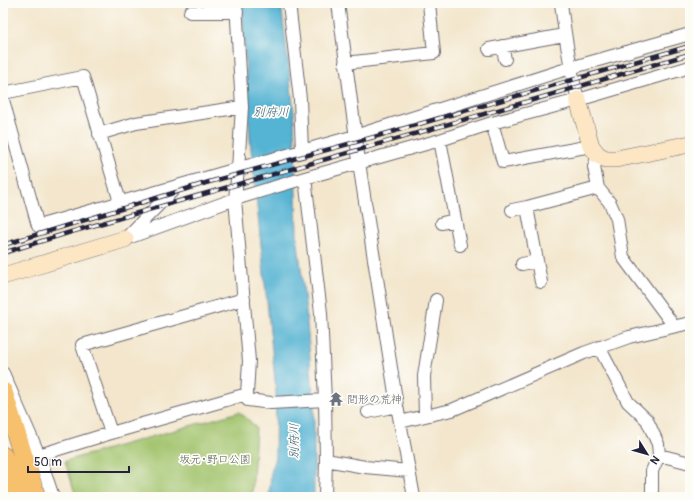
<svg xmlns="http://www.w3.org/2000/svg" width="693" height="500" font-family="Pangolin,'Klee One',sans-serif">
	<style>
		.green { fill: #a0c26b; stroke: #617253 }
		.water { fill: #54b3d3; stroke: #3b6a87 }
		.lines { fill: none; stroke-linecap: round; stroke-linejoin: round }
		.street-casing { stroke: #6b676e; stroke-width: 14 }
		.secondary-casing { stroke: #6b676e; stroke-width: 18 }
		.primary-casing { stroke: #6b676e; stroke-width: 20 }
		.street { stroke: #fff; stroke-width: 12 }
		.secondary { stroke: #fce6c4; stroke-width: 17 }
		.primary { stroke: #f7c06c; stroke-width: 19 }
		.rail-casing { stroke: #22223b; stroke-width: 4.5 }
		.rail { stroke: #fdfcf7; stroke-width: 3; stroke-dasharray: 9; stroke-linecap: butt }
		.labels { text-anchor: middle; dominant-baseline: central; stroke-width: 3.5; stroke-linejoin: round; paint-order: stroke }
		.worship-label { font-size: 11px; fill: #5b616d; stroke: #fdfcf7; text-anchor: start }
		.park-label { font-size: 11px; fill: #4e5a4c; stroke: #fdfcf7 }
		.water-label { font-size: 12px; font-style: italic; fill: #365c78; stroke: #fdfcf7 }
	</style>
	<rect width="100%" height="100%" fill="#fdfcf7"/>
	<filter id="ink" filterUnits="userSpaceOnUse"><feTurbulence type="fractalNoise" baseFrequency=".025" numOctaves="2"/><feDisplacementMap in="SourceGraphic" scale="8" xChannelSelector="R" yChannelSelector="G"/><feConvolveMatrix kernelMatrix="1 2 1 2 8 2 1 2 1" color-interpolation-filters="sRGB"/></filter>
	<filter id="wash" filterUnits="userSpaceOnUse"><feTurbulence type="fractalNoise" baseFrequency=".012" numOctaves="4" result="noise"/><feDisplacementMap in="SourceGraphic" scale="16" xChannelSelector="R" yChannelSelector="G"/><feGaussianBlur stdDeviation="0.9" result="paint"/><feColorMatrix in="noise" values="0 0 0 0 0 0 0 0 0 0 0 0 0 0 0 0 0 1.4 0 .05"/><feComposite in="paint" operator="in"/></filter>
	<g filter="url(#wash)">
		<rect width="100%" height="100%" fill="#f3e6cc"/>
		<!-- green -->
		<path class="green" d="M 239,412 L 249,420 L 256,428 L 252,497 L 76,497 L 65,461 Z"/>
		<!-- water -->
		<path class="water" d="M 242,3 L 281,3 L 294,112 L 297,235 L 306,311 L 314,406 L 314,497 L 269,497 L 271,473 L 275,457 L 276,389 L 250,139 Z"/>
	</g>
	<g filter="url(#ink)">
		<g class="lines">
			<defs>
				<path id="street" d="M 289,3 L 300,99 L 302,151
					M 338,3 L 361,176 L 397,406 L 414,497
					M 561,3 C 565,36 570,68 578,100
					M 190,12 L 237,12
					M 502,46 L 505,59
					M 489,49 L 564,35
					M 345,63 L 434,53 L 429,3
					M 3,93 L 83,77 L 120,202
					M 3,100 L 38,226 L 247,166 L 302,151 L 355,136 L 570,68 L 690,34
					M 492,123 L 503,162 L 591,146
					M 99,134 L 136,123 L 242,107
					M 440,140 L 460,245
					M 598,155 L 594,167 L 598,188 L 610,203 L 617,219 L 623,257 L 671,322 L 671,327
					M 305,178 L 321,313 L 325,400 L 326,460 L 325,497
					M 512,210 L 527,207
					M 442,223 L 455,220
					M 127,237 L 176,187
					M 125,239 L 235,199 L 305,178 L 440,140 L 492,123 L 578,100 L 690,67
					M 522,264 L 537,261
					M 541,282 L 527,207 L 598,188
					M 599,347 L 628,402 L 647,420 L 658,444 L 659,455 L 652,471 L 652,497
					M 3,373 L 39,455 L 53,497
					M 247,394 L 248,400 L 271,403 L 325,400
					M 368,412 L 397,406
					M 425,416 L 424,376 L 436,300
					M 400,422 L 425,416 L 452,410 L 584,353 L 629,337 L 690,323
					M 111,433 L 82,345 L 244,299
					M 39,455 L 111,433 L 247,394 L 249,361 L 235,199 L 238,169 L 242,107 L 236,3
					M 659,455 L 690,463
					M 326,460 L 365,467 L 409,471"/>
				<path id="secondary" d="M 578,100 L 591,146 L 598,155 L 606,159 L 616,159 L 690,144
					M 3,276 L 125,239"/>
				<path id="primary" d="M 3,392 L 36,497
					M 3,456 L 18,497"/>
			</defs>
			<!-- street casing -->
			<use href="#street" class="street-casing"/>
			<!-- secondary casing -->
			<use href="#secondary" class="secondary-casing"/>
			<!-- primary casing -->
			<use href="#primary" class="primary-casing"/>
			<!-- street -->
			<use href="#street" class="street"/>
			<!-- secondary -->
			<use href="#secondary" class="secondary"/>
			<!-- primary -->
			<use href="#primary" class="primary"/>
			<defs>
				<path id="rail" d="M 3,245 L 209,182 L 374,137 L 690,46
					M 3,253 L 71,232 L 526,102 L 690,54"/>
			</defs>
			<!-- rail casing -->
			<use href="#rail" class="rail-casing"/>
			<!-- rail -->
			<use href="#rail" class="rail"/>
		</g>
	</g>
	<!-- icons -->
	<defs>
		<symbol id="temple-bare" viewBox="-9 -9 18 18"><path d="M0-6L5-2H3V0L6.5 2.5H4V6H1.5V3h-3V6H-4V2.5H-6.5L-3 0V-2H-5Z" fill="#6b7280" stroke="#fdfcf7" stroke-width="2.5" paint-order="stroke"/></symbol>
	</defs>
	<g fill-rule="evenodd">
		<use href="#temple-bare" x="326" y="389" width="20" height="20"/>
	</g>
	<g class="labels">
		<!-- worship labels -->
		<g class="worship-label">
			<text x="347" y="399">間形の荒神</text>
		</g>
		<!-- park labels -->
		<g class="park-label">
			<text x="215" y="459">坂元･野口公園</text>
		</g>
		<!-- water labels -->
		<g class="water-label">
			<text x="271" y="112">別府川</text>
			<text transform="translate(294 441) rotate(-90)">別府川</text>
		</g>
	</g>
	<!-- margin -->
	<rect width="693" height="500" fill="none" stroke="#fdfcf7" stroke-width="16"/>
	<!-- north arrow -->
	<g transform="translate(647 454) rotate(127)" stroke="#fdfcf7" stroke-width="3" paint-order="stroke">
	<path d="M0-3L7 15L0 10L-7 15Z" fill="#22223b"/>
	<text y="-6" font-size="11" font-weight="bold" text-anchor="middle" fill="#22223b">N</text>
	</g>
	<!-- scale -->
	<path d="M28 466v6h101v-6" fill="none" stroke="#22223b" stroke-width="2"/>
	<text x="34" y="466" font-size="12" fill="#22223b" stroke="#fdfcf7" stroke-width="3" paint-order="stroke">50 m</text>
</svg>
